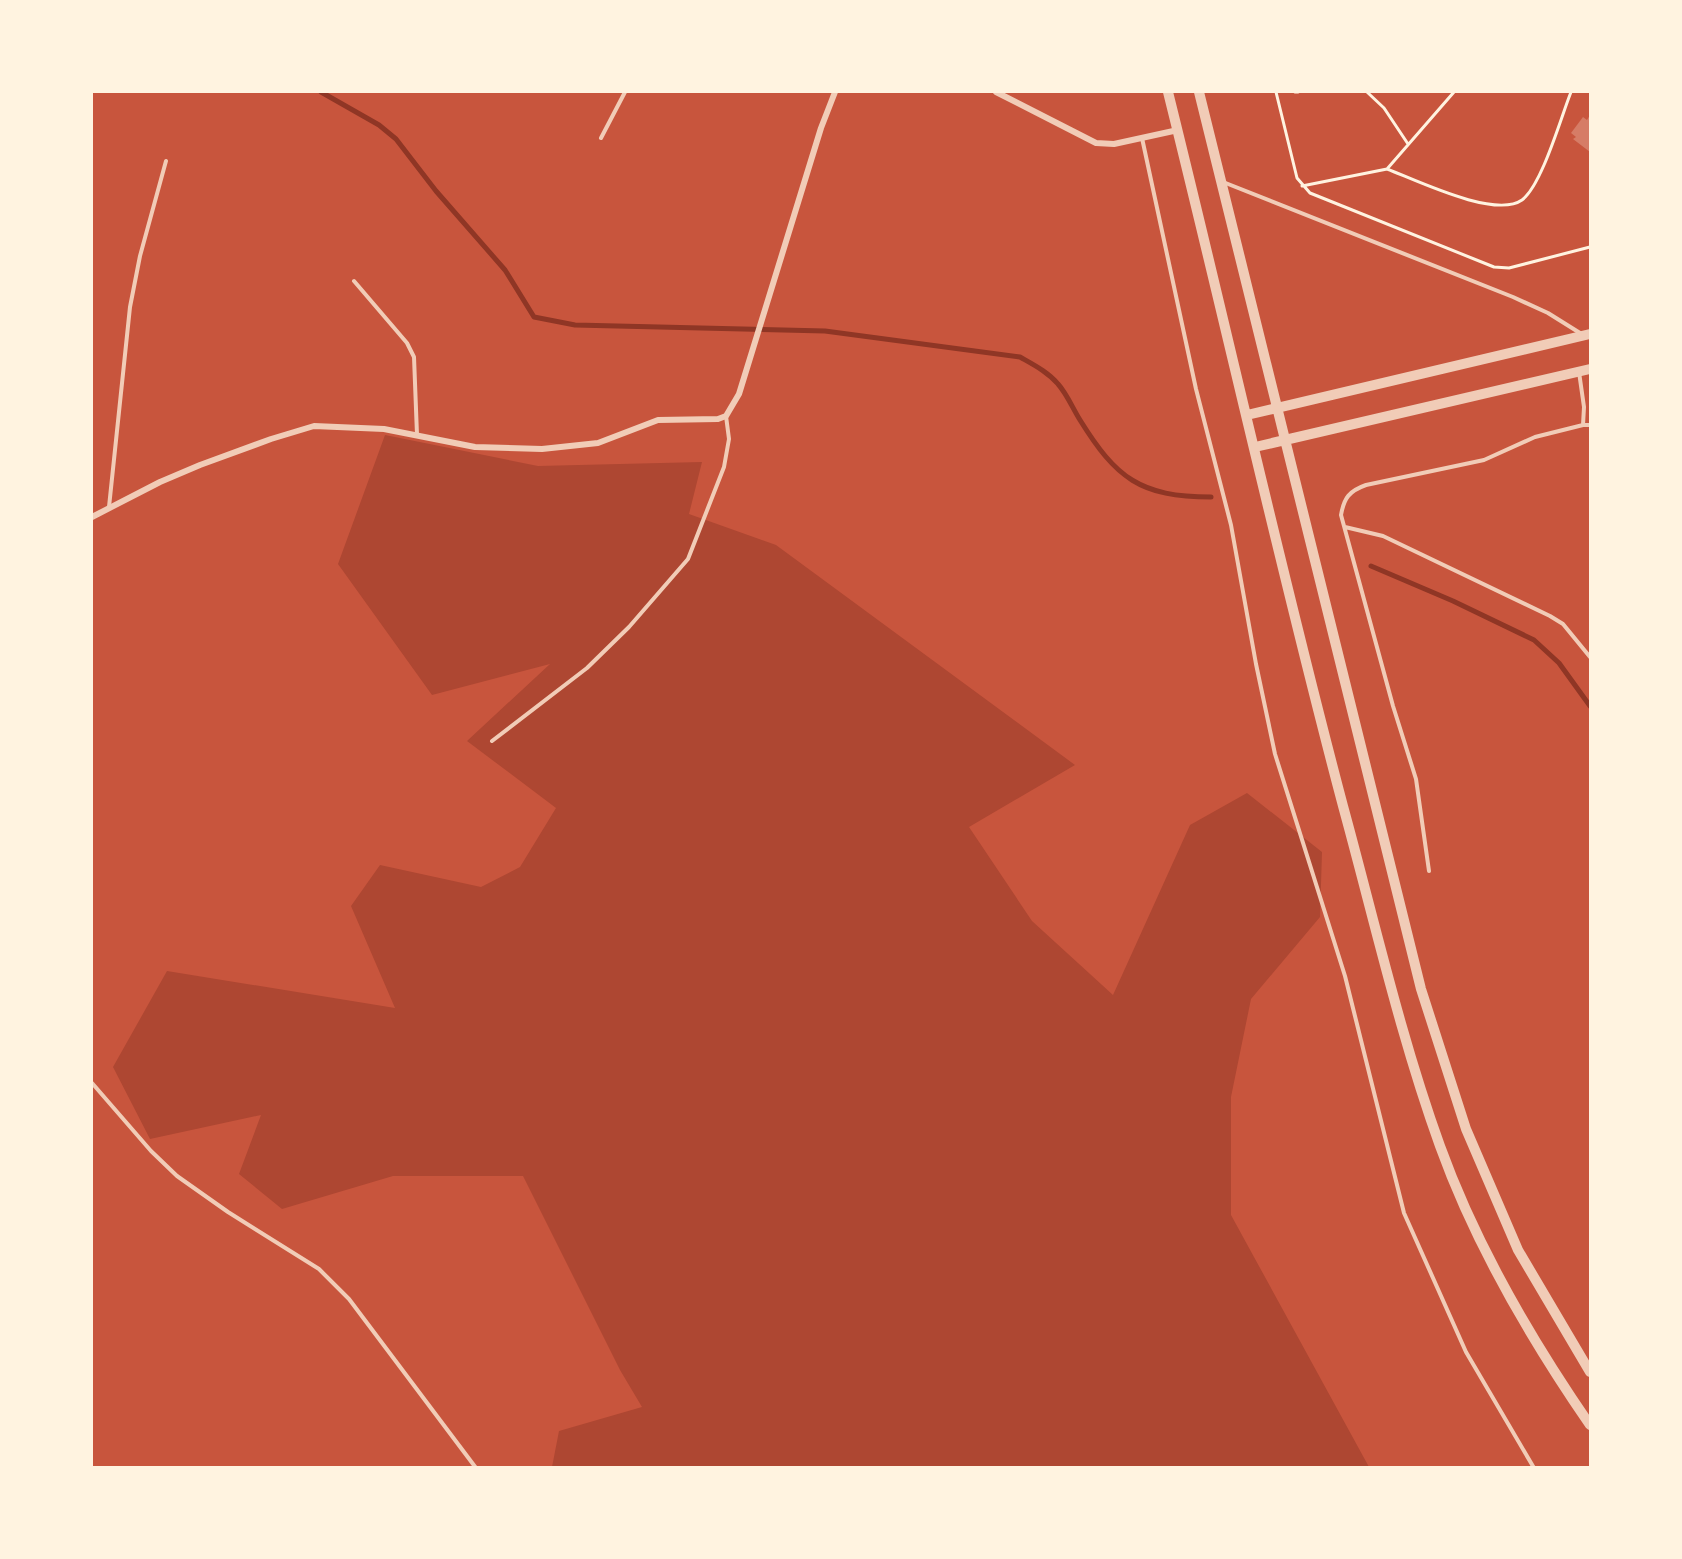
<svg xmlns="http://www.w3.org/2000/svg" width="1682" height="1559" font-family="'Varela Round',sans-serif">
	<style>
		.green { fill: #ae4732 }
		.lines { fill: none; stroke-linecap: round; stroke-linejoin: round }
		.stream { stroke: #8f3625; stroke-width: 5 }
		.building { fill: #d67c66 }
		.path { stroke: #fff3e0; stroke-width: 3 }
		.service { stroke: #f1ccb7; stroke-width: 4 }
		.minor { stroke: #f1ccb7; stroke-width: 6 }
		.tertiary { stroke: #f1ccb7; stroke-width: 10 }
	</style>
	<rect width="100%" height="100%" fill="#c8553d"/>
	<!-- green -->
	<path class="green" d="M 385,435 L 538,466 L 702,462 L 689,514 L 776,545 L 1075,765 L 969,827 L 1032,921 L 1113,995 L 1190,825 L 1247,793 L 1322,852 L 1320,917 L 1251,999 L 1231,1097 L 1231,1215 L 1369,1467 L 552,1467 L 559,1431 L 642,1407 L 620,1370 L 523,1176 L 393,1176 L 282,1209 L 239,1174 L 261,1115 L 150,1139 L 113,1067 L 167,971 L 395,1008 L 351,906 L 380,865 L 481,887 L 520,867 L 556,808 L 467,741 L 550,664 L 432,695 L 338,564 Z"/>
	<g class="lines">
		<!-- stream -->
		<path class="stream" d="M 321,92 L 379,125 L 396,139 L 436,191 L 505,270 L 534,317 L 575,325 L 825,331 L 1020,357 C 1034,365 1048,372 1058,384 C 1067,394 1073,409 1080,420 C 1116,478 1140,497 1211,497
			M 1371,566 L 1453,601 L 1534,640 L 1559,663 L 1590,706"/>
	</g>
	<!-- building -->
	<path class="building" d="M 1590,115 L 1590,152 L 1573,139 L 1576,137 L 1571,133 L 1583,117 L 1587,120 Z"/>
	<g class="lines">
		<!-- path -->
		<path class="path" d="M 1276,92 L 1297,178 L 1310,193 L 1494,267 L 1509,268 L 1590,247
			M 1295,92 L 1298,92
			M 1367,92 L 1384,108 L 1408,144
			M 1387,169 C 1416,180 1495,219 1522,200 C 1542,185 1561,117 1571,92
			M 1302,186 L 1387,169 L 1454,92"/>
		<!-- service -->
		<path class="service" d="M 601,138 L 625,92
			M 1142,138 L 1196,389 L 1231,525 L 1256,664 L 1275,754 L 1345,976 L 1404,1213 L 1466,1352 L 1534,1468
			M 1223,182 L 1513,297 L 1548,313 L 1580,333
			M 354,281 L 407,343 L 414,357 L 417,435
			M 1583,425 L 1590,425
			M 109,507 L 130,307 L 140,256 L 166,161
			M 1345,527 L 1383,536 L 1550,616 L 1563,624 L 1590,657
			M 492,741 L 587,668 L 629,627 L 688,559 L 724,467 L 729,439 L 726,416
			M 1429,871 L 1416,779 L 1393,706 L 1341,515 C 1344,498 1349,491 1366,485 L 1484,460 L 1535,437 L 1583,425 L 1584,407 L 1579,372
			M 92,1083 L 151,1151 L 177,1176 L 228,1212 L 319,1269 L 349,1299 L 476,1468"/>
		<!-- minor -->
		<path class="minor" d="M 996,92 L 1096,143 L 1114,144 L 1178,130
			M 92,517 L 160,482 L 200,465 L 271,439 L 314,426 L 384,429 L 475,447 L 542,449 L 598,443 L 658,420 L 718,419 L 726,416 L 739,394 L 821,128 L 835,92"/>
		<!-- tertiary -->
		<path class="tertiary" d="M 1168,92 C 1227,329 1280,569 1343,806 C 1374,919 1400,1035 1440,1146 C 1476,1246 1530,1338 1590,1425
			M 1199,92 L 1421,989 L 1466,1129 L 1518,1250 L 1590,1372
			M 1247,415 L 1590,334
			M 1255,447 L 1590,369"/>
	</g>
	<!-- border -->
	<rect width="1682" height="1559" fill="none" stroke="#fff3e0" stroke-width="186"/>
</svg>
